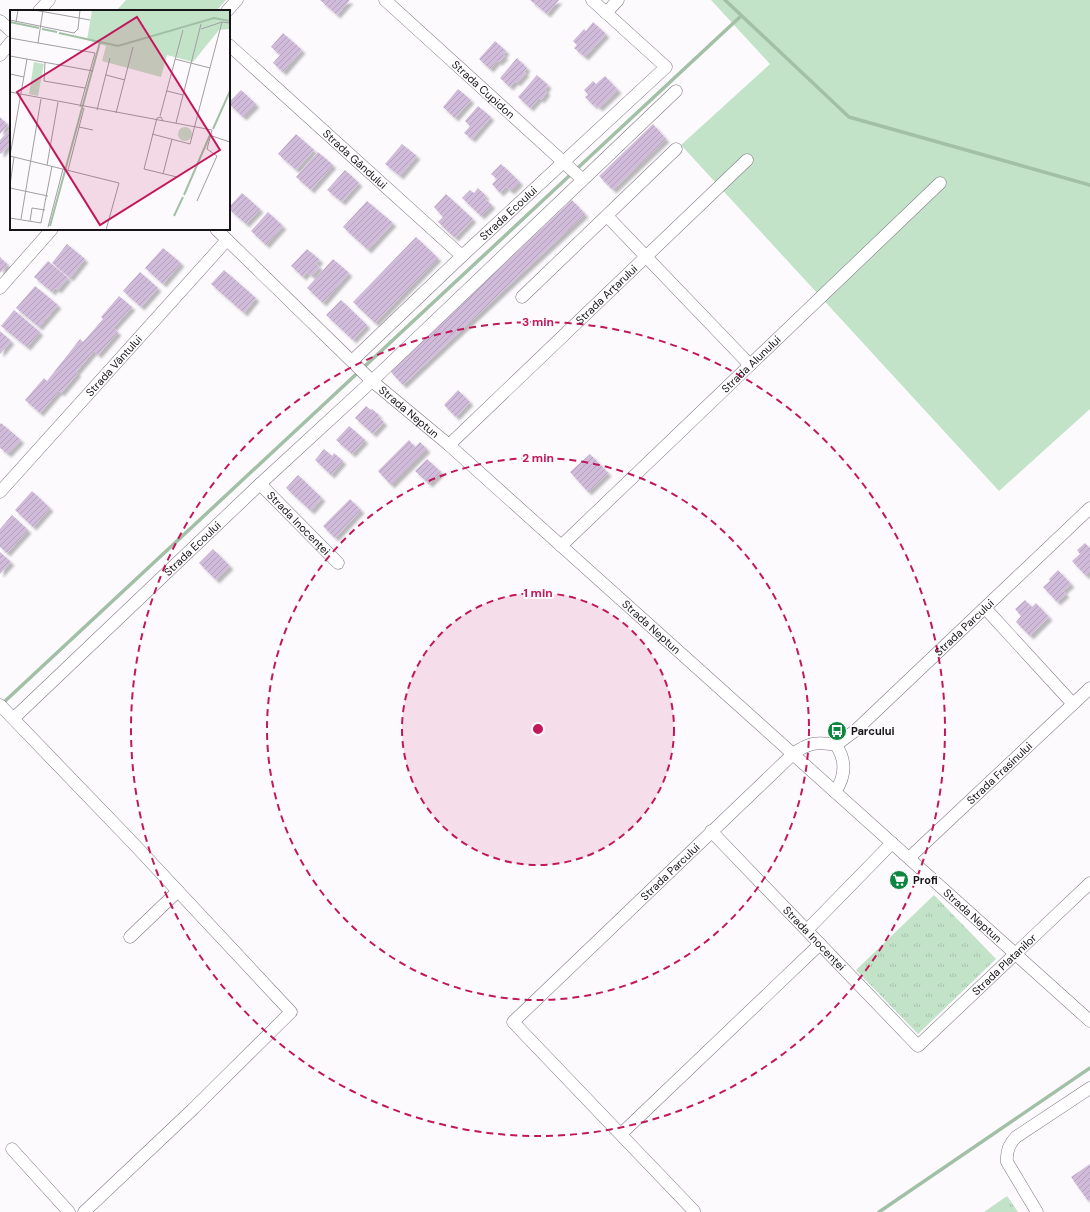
<svg xmlns="http://www.w3.org/2000/svg" width="1090" height="1212" font-family="'DM Sans',sans-serif">
	<style>
		.green { fill: #c3e3c9 }
		.park { fill: url(#park-tufts) }
		.lines { fill: none; stroke-linecap: round; stroke-linejoin: round }
		.stream { stroke: #a1c0a6; stroke-width: 3.5 }
		.building { fill: url(#building-hatch); filter: url(#shadow) }
		.minor-casing { stroke: #7d7581; stroke-width: 13 }
		.minor { stroke: #fff; stroke-width: 12 }
		.ring { fill: none; stroke: #c2185b; stroke-width: 2; stroke-dasharray: 7 5 }
		.labels { text-anchor: middle; dominant-baseline: central; stroke-width: 4; stroke-linejoin: round; paint-order: stroke }
		.street-label { font-size: 11px; fill: #171418; stroke: #fcfafd }
		.poi-label { font-size: 11px; font-weight: bold; fill: #171418; stroke: #fcfafd; text-anchor: start }
		.inset-river { fill: none; stroke: #a1c0a6; stroke-width: 2 }
		.inset-road { fill: none; stroke: #a09ea1; stroke-width: 1 }
		.view { fill: #c2185b; fill-opacity: 0.15; stroke: #c2185b; stroke-width: 2 }
		.inset-edge { fill: none; stroke: #171418; stroke-width: 2 }
		.centre { fill: #c2185b; stroke: #fcfafd; stroke-width: 2 }
		.ring-label { font-size: 12px; text-anchor: middle; font-weight: bold; fill: #c2185b; stroke: #fcfafd; stroke-width: 4; stroke-linejoin: round; paint-order: stroke }
	</style>
	<defs>
		<pattern id="park-tufts" width="24" height="20" patternUnits="userSpaceOnUse"><rect width="24" height="20" fill="#c3e3c9"/><path d="M3 7l-1-3M5 7V3M7 7l1-3M15 17l-1-3M17 17v-4M19 17l1-3" fill="none" stroke="#a7c2ac"/></pattern>
		<pattern id="building-hatch" width="6" height="6" patternUnits="userSpaceOnUse"><rect width="6" height="6" fill="#d1bbdb"/><path d="M-1 1l2-2M0 6l6-6M5 7l2-2" fill="none" stroke="#b3a0bb"/></pattern>
		<filter id="shadow"><feDropShadow dx="3.5" dy="3.5" stdDeviation="1" flood-color="#0004"/></filter>
	</defs>
	<rect width="100%" height="100%" fill="#fcfafd"/>
	<!-- green -->
	<path class="green" d="M 126,0 L 226,0 L 216,11 L 116,11 Z
		M 711,0 L 1090,0 L 1090,409 L 999,491 L 681,145 L 770,64 Z"/>
	<!-- park -->
	<path class="park" d="M 934,895 L 996,959 L 918,1034 L 856,970 Z
		M 1007,1196 L 1018,1212 L 984,1212 Z"/>
	<g class="lines">
		<!-- stream -->
		<path class="stream" d="M 725,0 L 849,117 L 1090,185
			M 3,703 L 741,16
			M 879,1212 L 1090,1068"/>
	</g>
	<!-- building -->
	<path class="building" d="M 320,0 L 350,0 L 337,15 Z
		M 530,0 L 559,0 L 547,14 Z
		M 593,22 L 606,34 L 585,57 L 574,48 L 577,45 L 573,41 L 584,29 L 586,31 Z
		M 283,33 L 302,50 L 283,72 L 273,63 L 280,55 L 271,47 Z
		M 495,41 L 506,51 L 503,55 L 505,56 L 499,62 L 497,61 L 490,69 L 479,59 Z
		M 517,58 L 527,68 L 524,72 L 526,73 L 517,83 L 515,81 L 510,87 L 500,78 Z
		M 537,75 L 548,85 L 545,90 L 547,92 L 541,100 L 539,98 L 530,108 L 518,97 Z
		M 605,76 L 618,90 L 599,108 L 595,104 L 594,106 L 585,97 L 588,95 L 584,90 L 593,81 L 596,84 Z
		M 458,89 L 471,100 L 455,118 L 443,107 Z
		M 241,90 L 256,104 L 243,117 L 229,104 L 229,102 Z
		M 478,106 L 491,117 L 472,139 L 464,133 L 470,126 L 465,121 Z
		M 0,117 L 8,125 L 0,134 Z
		M 653,124 L 666,139 L 613,190 L 599,176 Z
		M 9,130 L 11,132 L 11,143 L 1,154 L 0,153 L 0,140 Z
		M 296,134 L 314,150 L 296,170 L 278,154 Z
		M 402,144 L 417,156 L 400,176 L 385,164 Z
		M 318,152 L 333,165 L 311,190 L 296,177 Z
		M 501,164 L 520,182 L 511,191 L 506,187 L 500,193 L 492,184 L 497,179 L 491,174 Z
		M 345,170 L 359,183 L 342,202 L 327,190 Z
		M 478,188 L 486,196 L 484,198 L 492,205 L 481,216 L 462,198 L 470,190 L 474,193 Z
		M 242,193 L 260,209 L 246,224 L 229,209 L 229,207 Z
		M 446,194 L 473,219 L 455,238 L 438,222 L 443,217 L 434,207 Z
		M 572,200 L 585,214 L 403,385 L 390,371 Z
		M 367,201 L 393,223 L 368,250 L 343,227 Z
		M 268,212 L 283,226 L 266,245 L 251,231 Z
		M 416,237 L 438,258 L 375,323 L 353,302 Z
		M 67,244 L 85,259 L 70,278 L 52,263 Z
		M 163,248 L 181,263 L 163,284 L 145,268 Z
		M 307,249 L 320,260 L 316,264 L 320,267 L 312,276 L 307,272 L 303,277 L 291,266 Z
		M 0,257 L 8,265 L 0,273 Z
		M 333,259 L 349,273 L 323,303 L 307,288 Z
		M 48,261 L 68,278 L 58,290 L 55,288 L 52,292 L 34,277 Z
		M 224,270 L 256,298 L 244,313 L 211,284 Z
		M 140,272 L 158,288 L 141,307 L 123,291 Z
		M 35,286 L 58,305 L 39,327 L 16,308 Z
		M 119,296 L 132,307 L 113,328 L 118,332 L 98,355 L 94,351 L 76,372 L 78,373 L 61,393 L 59,391 L 40,413 L 25,400 L 44,378 L 47,381 L 80,339 L 83,342 L 103,319 L 101,317 Z
		M 341,300 L 367,325 L 353,340 L 326,315 Z
		M 14,310 L 40,332 L 27,347 L 1,326 Z
		M 0,331 L 11,341 L 0,354 Z
		M 458,390 L 470,402 L 456,417 L 444,405 Z
		M 366,406 L 371,410 L 372,409 L 379,415 L 378,417 L 384,422 L 373,434 L 355,418 Z
		M 1,423 L 21,440 L 8,454 L 0,448 L 0,425 Z
		M 349,426 L 365,440 L 352,454 L 336,440 Z
		M 409,440 L 415,447 L 420,442 L 427,449 L 391,485 L 378,471 Z
		M 324,449 L 332,456 L 334,453 L 343,461 L 331,475 L 315,460 Z
		M 590,454 L 608,473 L 588,492 L 570,472 Z
		M 427,459 L 441,472 L 429,484 L 415,471 Z
		M 298,475 L 322,498 L 311,511 L 286,488 Z
		M 32,491 L 50,508 L 33,527 L 15,510 Z
		M 350,499 L 361,510 L 335,538 L 323,526 Z
		M 12,515 L 28,530 L 7,553 L 0,547 L 0,529 Z
		M 1085,543 L 1090,548 L 1090,572 L 1086,576 L 1072,561 L 1080,554 L 1077,550 Z
		M 213,549 L 230,566 L 216,580 L 199,563 Z
		M 0,552 L 11,562 L 0,574 Z
		M 1058,570 L 1071,584 L 1063,591 L 1066,594 L 1057,602 L 1043,587 L 1050,581 L 1049,579 Z
		M 1025,600 L 1032,607 L 1036,603 L 1049,617 L 1030,636 L 1016,622 L 1021,616 L 1015,609 Z
		M 1090,1164 L 1090,1200 L 1088,1201 L 1071,1177 Z"/>
	<g class="lines">
		<defs>
			<g id="minor">
				<path id="s1" d="M 385,0 L 582,179"/>
				<path d="M 39,11 L 49,0"/>
				<path d="M 227,11 L 237,0"/>
				<path d="M 606,13 L 618,0"/>
				<path d="M 0,21 L 11,31"/>
				<path id="s2" d="M 229,45 L 462,256"/>
				<path d="M 0,55 L 11,42"/>
				<path d="M 607,216 L 750,365"/>
				<path id="s3" d="M 216,229 L 372,381 L 449,445 L 1090,1021"/>
				<path d="M 0,288 L 52,229"/>
				<path d="M 522,297 L 676,149"/>
				<path id="s4" d="M 352,361 L 462,256 L 666,67 L 592,0"/>
				<path id="s5" d="M 449,445 L 747,160"/>
				<path id="s6" d="M 260,484 L 338,563"/>
				<path id="s7" d="M 0,492 L 227,240"/>
				<path id="s8" d="M 561,546 L 940,183"/>
				<path d="M 985,608 L 1073,704"/>
				<path d="M 0,705 L 132,842 L 291,1012 L 193,1109 L 84,1212"/>
				<path id="s9" d="M 14,718 L 260,484 L 372,381 L 676,91"/>
				<path id="s10" d="M 836,745 L 856,730 L 1090,508"/>
				<path id="s11" d="M 711,831 L 918,1046 L 1090,883"/>
				<path id="s12" d="M 909,858 L 1090,688"/>
				<path d="M 807,930 L 892,843"/>
				<path d="M 130,937 L 178,891"/>
				<path d="M 621,1134 L 820,944"/>
				<path d="M 12,1149 L 69,1212"/>
				<path id="s13" d="M 694,1211 L 513,1022 L 793,754 C 808,743 817,741 836,745 C 846,760 846,776 835,792"/>
				<path d="M 1037,1212 L 1007,1162 C 1006,1152 1009,1144 1016,1137 L 1090,1088"/>
			</g>
		</defs>
		<!-- minor casing -->
		<use href="#minor" class="minor-casing"/>
		<!-- minor -->
		<use href="#minor" class="minor"/>
	</g>
	<!-- distance rings -->
	<circle cx="538" cy="729" r="136" fill="#c2185b" fill-opacity=".12"/>
	<g class="ring">
		<circle cx="538" cy="729" r="136"/>
		<circle cx="538" cy="729" r="271"/>
		<circle cx="538" cy="729" r="407"/>
	</g>
	<!-- icons -->
	<defs>
		<symbol id="bus-disc" viewBox="-11 -11 22 22"><circle r="9.5" fill="#0c8640" stroke="#fcfafd"/><path d="M-5-6H5V4H4V6H2V4H-2V6H-4V4H-5ZM-3.5-4V0h7V-4ZM-3.5 1.2v1.5H-2V1.2ZM2 1.2v1.5H3.5V1.2Z" fill="#fff"/></symbol>
		<symbol id="supermarket-disc" viewBox="-11 -11 22 22"><circle r="9.5" fill="#0c8640" stroke="#fcfafd"/><path d="M-6-5.5h2.5l.6 2H6L4.5 2H-2.5L-4.4-4H-6ZM-1.5 3.2a1.3 1.3 0 1 0 .1 0ZM3 3.2a1.3 1.3 0 1 0 .1 0Z" fill="#fff"/></symbol>
	</defs>
	<g fill-rule="evenodd">
		<use href="#bus-disc" x="826" y="720" width="22" height="22"/>
		<use href="#supermarket-disc" x="888" y="869" width="22" height="22"/>
	</g>
	<g class="labels">
		<!-- street labels -->
		<g class="street-label">
			<text stroke="none"><textPath href="#s1" startOffset="133">Strada Cupidon</textPath></text>
			<text stroke="none"><textPath href="#s2" startOffset="170">Strada Gândului</textPath></text>
			<text stroke="none"><textPath href="#s4" startOffset="215">Strada Ecoului</textPath></text>
			<text stroke="none"><textPath href="#s5" startOffset="218">Strada Arțarului</textPath></text>
			<text stroke="none"><textPath href="#s8" startOffset="263">Strada Alunului</textPath></text>
			<text stroke="none"><textPath href="#s7" startOffset="170">Strada Vântului</textPath></text>
			<text stroke="none"><textPath href="#s3" startOffset="266">Strada Neptun</textPath></text>
			<text stroke="none"><textPath href="#s6" startOffset="55">Strada Inocenței</textPath></text>
			<text stroke="none"><textPath href="#s9" startOffset="246">Strada Ecoului</textPath></text>
			<text stroke="none"><textPath href="#s3" startOffset="590">Strada Neptun</textPath></text>
			<text stroke="none"><textPath href="#s10" startOffset="174">Strada Parcului</textPath></text>
			<text stroke="none"><textPath href="#s12" startOffset="124">Strada Frasinului</textPath></text>
			<text stroke="none"><textPath href="#s13" startOffset="479">Strada Parcului</textPath></text>
			<text stroke="none"><textPath href="#s3" startOffset="1022">Strada Neptun</textPath></text>
			<text stroke="none"><textPath href="#s11" startOffset="149">Strada Inocenței</textPath></text>
			<text stroke="none"><textPath href="#s11" startOffset="417">Strada Platanilor</textPath></text>
		</g>
		<!-- poi labels -->
		<g class="poi-label">
			<text x="851" y="731">Parcului</text>
			<text x="913" y="880">Profi</text>
		</g>
	</g>
	<!-- overview -->
	<g transform="translate(10 10)">
		<rect width="220" height="220" fill="#fcfafd"/>
		<path d="M 82,0 L 220,0 L 220,19 L 209,20 L 183,52 L 157,45 L 151,67 L 92,51 L 96,36 L 77,30 ZM 24,52 L 34,54 L 28,86 L 19,84 Z" fill="#c3e3c9"/>
		<path d="M168 124a7 7 0 1 1 14 0a7 7 0 1 1-14 0Z" fill="#c3e3c9"/>
		<path class="inset-river" d="M 0,12 L 29,18M 32,19 L 47,22M 49,23 L 108,36 L 204,8 L 220,11M 203,119 L 220,81M 174,185 L 200,125M 164,206 L 173,187M 40,216 L 90,32"/>
		<path class="inset-road" d="M 24,0 L 80,10M 0,10 L 64,23 L 68,19 L 70,0M 6,12 L 8,0M 191,19 L 212,12 L 220,13M 0,28 L 85,43 L 70,97M 28,33 L 33,0M 0,46 L 83,61M 165,49 L 200,58M 35,53 L 34,71 L 75,78M 0,64 L 14,67M 96,65 L 115,70M 157,81 L 173,85M 0,82 L 202,120 L 197,139 L 207,146 L 187,191M 87,100 L 100,48M 106,103 L 123,37M 150,106 L 173,20M 153,111 L 151,107 L 147,108 L 134,159 L 167,167M 166,113 L 191,14M 69,117 L 83,120M 142,124 L 180,134 L 212,12M 202,126 L 220,132M 0,146 L 109,173 L 96,220M 0,146 L 17,49M 37,155 L 48,92M 58,160 L 74,98M 153,164 L 162,129M 0,175 L 4,147M 0,178 L 38,186M 0,208 L 31,213 L 42,156M 11,209 L 31,89M 20,211 L 22,198 L 35,200M 38,217 L 53,159"/>
		<path class="view" d="M 127,7 L 210,140 L 90,215 L 7,82 Z"/>
		<rect width="220" height="220" class="inset-edge"/>
	</g>
	<circle cx="538" cy="729" r="6" class="centre"/>
	<g class="ring-label">
		<text x="538" y="326">3 min</text>
		<text x="538" y="462">2 min</text>
		<text x="538" y="597">1 min</text>
	</g>
</svg>
